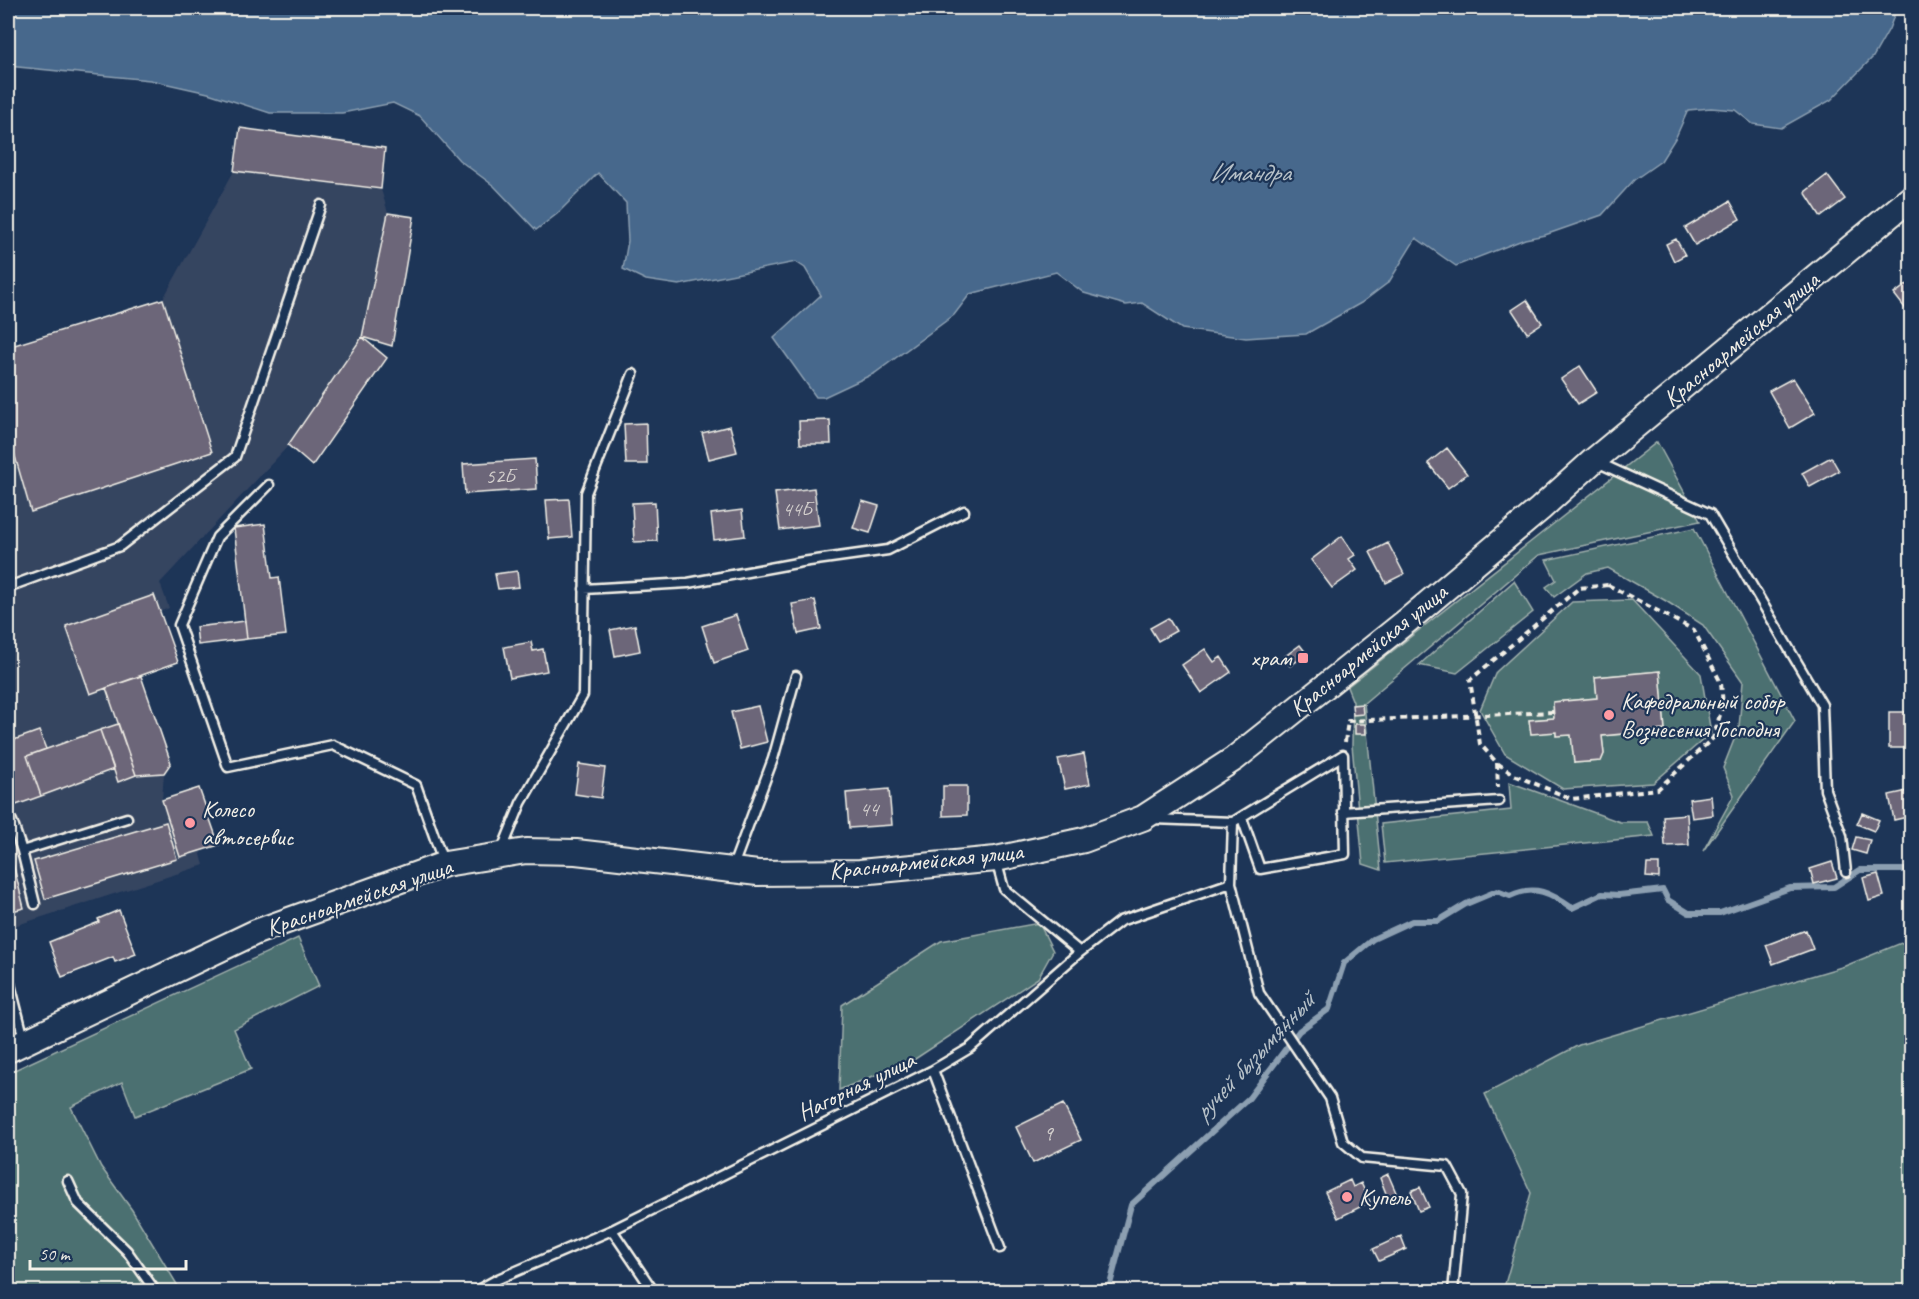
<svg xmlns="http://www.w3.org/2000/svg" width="1919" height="1299" font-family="Caveat,sans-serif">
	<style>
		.built { fill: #354461 }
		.green { fill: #4c6f71; stroke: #a0b0ac; stroke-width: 1.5; fill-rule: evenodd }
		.water { fill: #46688c; stroke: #8c9fb1; stroke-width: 1.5 }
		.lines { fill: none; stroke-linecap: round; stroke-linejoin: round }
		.stream { stroke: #8c9fb1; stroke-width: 6 }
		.building { fill: #6c6679; stroke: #f4f1e8; stroke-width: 1.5 }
		.lane-casing { stroke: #f4f1e8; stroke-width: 13 }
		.secondary-casing { stroke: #f4f1e8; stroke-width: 28 }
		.path { stroke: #f4f1e8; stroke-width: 4; stroke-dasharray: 6 4.5; stroke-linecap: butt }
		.lane { stroke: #1d3557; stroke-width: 8 }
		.secondary { stroke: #1d3557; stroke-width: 24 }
		.poi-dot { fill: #ff9aa2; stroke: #1d3557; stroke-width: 2 }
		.labels { text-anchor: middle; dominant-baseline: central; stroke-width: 4.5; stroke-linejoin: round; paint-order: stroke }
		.number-label { font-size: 21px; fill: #d2cecc }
		.street-label { font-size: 24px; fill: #f4f1e8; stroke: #1d3557 }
		.poi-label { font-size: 24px; fill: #f4f1e8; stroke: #1d3557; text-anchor: start }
		.water-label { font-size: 26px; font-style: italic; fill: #b7c1c8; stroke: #1d3557 }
	</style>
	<rect width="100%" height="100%" fill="#1d3557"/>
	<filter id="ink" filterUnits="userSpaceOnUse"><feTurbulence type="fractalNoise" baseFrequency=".0167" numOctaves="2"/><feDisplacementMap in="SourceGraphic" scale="12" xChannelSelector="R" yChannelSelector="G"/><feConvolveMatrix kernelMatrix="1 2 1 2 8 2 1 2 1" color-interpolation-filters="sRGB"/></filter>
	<g filter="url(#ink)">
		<!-- built -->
		<path class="built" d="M 240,128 L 385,148 L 381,189 L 388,213 L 414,217 L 392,346 L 363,338 L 387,358 L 312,466 L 288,446 L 160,583 L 169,608 L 159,612 L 178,662 L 141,676 L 171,763 L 164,773 L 162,800 L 199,788 L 219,845 L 200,851 L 204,865 L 8,928 L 8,347 L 163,299 L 234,171 Z"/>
		<!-- green -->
		<path class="green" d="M 1657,442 L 1700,521 L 1539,555 L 1364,703 L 1381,870 L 1363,864 L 1352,745 L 1353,702 L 1347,687 Z
			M 1694,528 L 1795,721 L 1703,851 L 1734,795 L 1723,768 L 1739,727 L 1743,682 L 1703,625 L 1666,601 L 1608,568 L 1587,573 L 1554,597 L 1546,587 L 1556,580 L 1546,560 Z
			M 1514,581 L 1533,612 L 1457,673 L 1419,665 Z
			M 1632,600 L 1701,674 L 1711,733 L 1653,783 L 1563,789 L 1505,754 L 1480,710 L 1496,672 L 1572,602 ZM 1660,671 L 1665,730 L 1602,736 L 1604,754 L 1601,761 L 1574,763 L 1571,735 L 1556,736 L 1556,732 L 1531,734 L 1529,720 L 1554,718 L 1553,702 L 1597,698 L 1595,677 Z
			M 1509,782 L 1620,822 L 1648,822 L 1654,836 L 1385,863 L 1381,824 L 1511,810 Z
			M 1039,923 L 1053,951 L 1038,978 L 915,1059 L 839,1090 L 842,1005 L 941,941 Z
			M 298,938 L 319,986 L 234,1029 L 251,1069 L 135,1116 L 122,1082 L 71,1107 L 101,1167 L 132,1210 L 181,1291 L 8,1292 L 8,1073 Z
			M 1911,939 L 1911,1291 L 1503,1291 L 1531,1193 L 1485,1094 L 1579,1045 L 1845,966 Z"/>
		<!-- water -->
		<path class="water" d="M 8,8 L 1897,8 L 1889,29 L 1873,57 L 1831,100 L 1781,128 L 1753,124 L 1735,110 L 1711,108 L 1688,110 L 1676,137 L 1661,161 L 1634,180 L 1602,215 L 1545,235 L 1525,239 L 1456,266 L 1416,238 L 1389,282 L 1361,303 L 1306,334 L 1246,338 L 1182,329 L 1142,303 L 1126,305 L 1084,293 L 1056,272 L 970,294 L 954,315 L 875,373 L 824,397 L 816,397 L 774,338 L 821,295 L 805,268 L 796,262 L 679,285 L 646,280 L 623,269 L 628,241 L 626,203 L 598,173 L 557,214 L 536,230 L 494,186 L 459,160 L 420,116 L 393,103 L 342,113 L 270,113 L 208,93 L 150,80 L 8,66 Z"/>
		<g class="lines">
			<!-- stream -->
			<path class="stream" d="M 1108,1292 L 1131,1205 L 1249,1098 L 1299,1031 L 1329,1009 L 1344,963 L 1373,939 L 1412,921 L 1438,921 L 1466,904 L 1497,891 L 1510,896 C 1535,884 1551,893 1572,908 L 1602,894 L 1619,895 L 1663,890 L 1668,900 L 1689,913 L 1720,913 L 1790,888 L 1834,887 L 1860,870 L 1912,870"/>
		</g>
		<!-- building -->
		<path class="building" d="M 240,128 L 385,148 L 381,189 L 234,171 Z
			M 1827,175 L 1845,199 L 1821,217 L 1805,192 Z
			M 1730,201 L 1740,219 L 1695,245 L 1685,228 Z
			M 388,213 L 414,217 L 392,346 L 362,337 Z
			M 1676,239 L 1685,255 L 1674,261 L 1666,244 Z
			M 1912,281 L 1912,317 L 1894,294 Z
			M 163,299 L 212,452 L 31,512 L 8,432 L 8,347 Z
			M 1527,300 L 1542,323 L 1527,333 L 1512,310 Z
			M 362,337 L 387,358 L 312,466 L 288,445 Z
			M 1580,366 L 1597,392 L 1578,404 L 1561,379 Z
			M 1793,378 L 1815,413 L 1790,428 L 1769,391 Z
			M 830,420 L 831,444 L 800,444 L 799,421 Z
			M 646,423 L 647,464 L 626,464 L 624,424 Z
			M 730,426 L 737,452 L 709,459 L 702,433 Z
			M 1447,448 L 1467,474 L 1448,488 L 1428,463 Z
			M 1831,457 L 1839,471 L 1810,487 L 1802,473 Z
			M 535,459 L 537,489 L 465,494 L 463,464 Z
			M 814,488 L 819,525 L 780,530 L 775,493 Z
			M 569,499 L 572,537 L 549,539 L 546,500 Z
			M 862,501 L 879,506 L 870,533 L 853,528 Z
			M 655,502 L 657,541 L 634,542 L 632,503 Z
			M 742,510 L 745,536 L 714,540 L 711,514 Z
			M 265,524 L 272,578 L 279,577 L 286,635 L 247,639 L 234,528 Z
			M 1342,536 L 1355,555 L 1349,559 L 1357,570 L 1332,588 L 1311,560 Z
			M 1388,543 L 1404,574 L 1386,583 L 1370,552 Z
			M 517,571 L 519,587 L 498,589 L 495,574 Z
			M 154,595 L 178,662 L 90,694 L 66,626 Z
			M 815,600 L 821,629 L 798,634 L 792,604 Z
			M 736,615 L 748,651 L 714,663 L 702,626 Z
			M 1168,618 L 1176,631 L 1158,641 L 1150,628 Z
			M 245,621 L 247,639 L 198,645 L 196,627 Z
			M 635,625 L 640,651 L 615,656 L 610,630 Z
			M 531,642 L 533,651 L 543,649 L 547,671 L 510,678 L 504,647 Z
			M 1300,645 L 1307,654 L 1290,666 L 1284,657 Z
			M 1205,649 L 1214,662 L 1221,657 L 1231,672 L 1201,693 L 1182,665 Z
			M 1660,671 L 1665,730 L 1602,736 L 1604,754 L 1601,761 L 1574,763 L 1571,735 L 1556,736 L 1556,732 L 1531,734 L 1529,720 L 1554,718 L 1553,702 L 1597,698 L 1595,677 Z
			M 141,676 L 171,763 L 164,773 L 136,775 L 106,688 Z
			M 1362,704 L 1363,714 L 1353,715 L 1352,705 Z
			M 758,706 L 767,742 L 740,749 L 731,712 Z
			M 1889,712 L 1912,712 L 1912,748 L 1889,748 Z
			M 118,724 L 136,775 L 118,782 L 100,730 Z
			M 1355,724 L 1365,724 L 1366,734 L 1355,734 Z
			M 100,730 L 114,769 L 41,796 L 27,756 Z
			M 39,731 L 46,749 L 27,756 L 41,796 L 8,808 L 8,742 Z
			M 1084,754 L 1090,784 L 1065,789 L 1058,759 Z
			M 579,764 L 605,768 L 601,798 L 575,794 Z
			M 943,786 L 967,786 L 967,815 L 943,816 Z
			M 199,788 L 219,845 L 180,857 L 162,800 Z
			M 889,789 L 892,825 L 849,828 L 846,793 Z
			M 1912,790 L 1912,816 L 1894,820 L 1889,795 Z
			M 1711,796 L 1713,815 L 1692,818 L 1689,799 Z
			M 1862,813 L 1879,820 L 1874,831 L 1857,824 Z
			M 1687,814 L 1689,845 L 1665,846 L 1663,816 Z
			M 166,822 L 177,859 L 45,899 L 34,861 Z
			M 1856,837 L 1870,840 L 1866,854 L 1852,850 Z
			M 8,843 L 24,908 L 8,912 Z
			M 1832,862 L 1837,878 L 1814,884 L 1810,869 Z
			M 1647,864 L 1659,864 L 1659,878 L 1646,877 Z
			M 1878,874 L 1884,896 L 1869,901 L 1863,878 Z
			M 119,910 L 136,954 L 115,962 L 113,957 L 62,977 L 49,942 L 99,922 L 98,919 Z
			M 1806,930 L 1813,949 L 1773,964 L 1766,945 Z
			M 1063,1104 L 1081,1140 L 1033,1163 L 1016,1127 Z
			M 1388,1174 L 1398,1197 L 1389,1201 L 1380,1178 Z
			M 1350,1180 L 1353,1187 L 1361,1183 L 1370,1202 L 1338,1218 L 1325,1192 Z
			M 1420,1187 L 1429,1207 L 1419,1211 L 1411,1191 Z
			M 1401,1236 L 1406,1249 L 1379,1261 L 1373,1249 Z"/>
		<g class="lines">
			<defs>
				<path id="lane" d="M 1597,462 L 1710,514 L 1822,705 L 1825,790 L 1842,836 L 1846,872
					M 269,485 L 217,537 L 179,625 L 228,767 L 333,745 L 416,785 L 444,864
					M 8,587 L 120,546 L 235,457 L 321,205
					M 584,589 L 688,583 L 802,562 L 888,550 L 964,511
					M 1343,812 L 1499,801
					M 1153,819 L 1233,822 L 1343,755 L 1345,854 L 1260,869 L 1242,818
					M 8,822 L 12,821 L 22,851 L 35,904
					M 1233,822 L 1231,883 L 1259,993 L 1330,1098 L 1343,1142 L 1362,1158 L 1447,1166 L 1462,1194 L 1453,1292
					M 22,851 L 127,818
					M 501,852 L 521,803 L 583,695 L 586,493 L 633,374
					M 996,860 L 1004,889 L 1080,952
					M 732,869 L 773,759 L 796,676
					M 8,976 L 24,1039
					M 933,1070 L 1000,1248
					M 68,1181 L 78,1203 L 127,1251 L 156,1292
					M 612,1230 L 654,1292
					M 474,1292 L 498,1279 L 612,1230 L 933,1070 L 970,1048 L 1080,952 L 1120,921 L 1231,883"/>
				<path id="secondary" d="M 8,1050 L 256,932 L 445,864 L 526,851 L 576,852 L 758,873 L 860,872 L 996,859 L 1084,840 L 1143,818 L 1234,759 L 1408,620 L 1540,509 L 1593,461 L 1912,197"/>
			</defs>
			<!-- lane casing -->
			<use href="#lane" class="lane-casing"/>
			<!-- secondary casing -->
			<use href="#secondary" class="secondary-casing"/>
			<!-- path -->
			<path class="path" d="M 1608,585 L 1694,630 L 1721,683 L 1723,705 L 1713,738 L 1658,789 L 1572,799 L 1514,775 L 1497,763 L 1480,744 L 1470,680 L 1579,588 Z
				M 1345,742 L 1348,721 L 1554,712
				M 1497,763 L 1498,788"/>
			<!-- lane -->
			<use href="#lane" class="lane"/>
			<!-- secondary -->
			<use href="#secondary" class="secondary"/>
		</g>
	</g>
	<!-- markers -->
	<g class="poi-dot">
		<rect x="1297" y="652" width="12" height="12" rx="3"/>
		<circle cx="1609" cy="715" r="6"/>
		<circle cx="190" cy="823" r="6"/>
		<circle cx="1347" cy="1197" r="6"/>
	</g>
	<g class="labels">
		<!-- number labels -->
		<g class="number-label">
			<text x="500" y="476">52Б</text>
			<text x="797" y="509">44Б</text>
			<text x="869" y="809">44</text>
			<text x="1048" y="1133">9</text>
		</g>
		<!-- street labels -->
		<g class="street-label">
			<text transform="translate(1741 339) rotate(-40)">Красноармейская улица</text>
			<text transform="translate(1368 650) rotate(-39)">Красноармейская улица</text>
			<text transform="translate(926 861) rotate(-6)">Красноармейская улица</text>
			<text transform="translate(359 897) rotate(-19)">Красноармейская улица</text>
			<text transform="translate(856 1086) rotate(-26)">Нагорная улица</text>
		</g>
		<!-- poi labels -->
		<g class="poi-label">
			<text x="1291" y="658" text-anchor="end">храм</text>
			<text x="1621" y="701">Кафедральный собор<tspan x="1621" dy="28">Вознесения Господня</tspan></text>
			<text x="202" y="809">Колесо<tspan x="202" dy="28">автосервис</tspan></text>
			<text x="1359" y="1197">Купель</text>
		</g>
		<!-- water labels -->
		<g class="water-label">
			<text x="1250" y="172">Имандра</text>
			<text transform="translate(1254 1056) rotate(-47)">ручей бызымянный</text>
		</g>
	</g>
	<!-- margin -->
	<rect width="1919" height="1299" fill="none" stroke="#1d3557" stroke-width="30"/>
	<rect x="15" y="15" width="1889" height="1269" fill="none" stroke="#f4f1e8" stroke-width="2" filter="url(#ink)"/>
	<!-- scale -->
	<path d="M30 1260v9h156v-9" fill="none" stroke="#f4f1e8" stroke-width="3"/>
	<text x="39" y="1260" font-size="18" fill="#f4f1e8" stroke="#1d3557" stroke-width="4.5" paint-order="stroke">50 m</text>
</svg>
